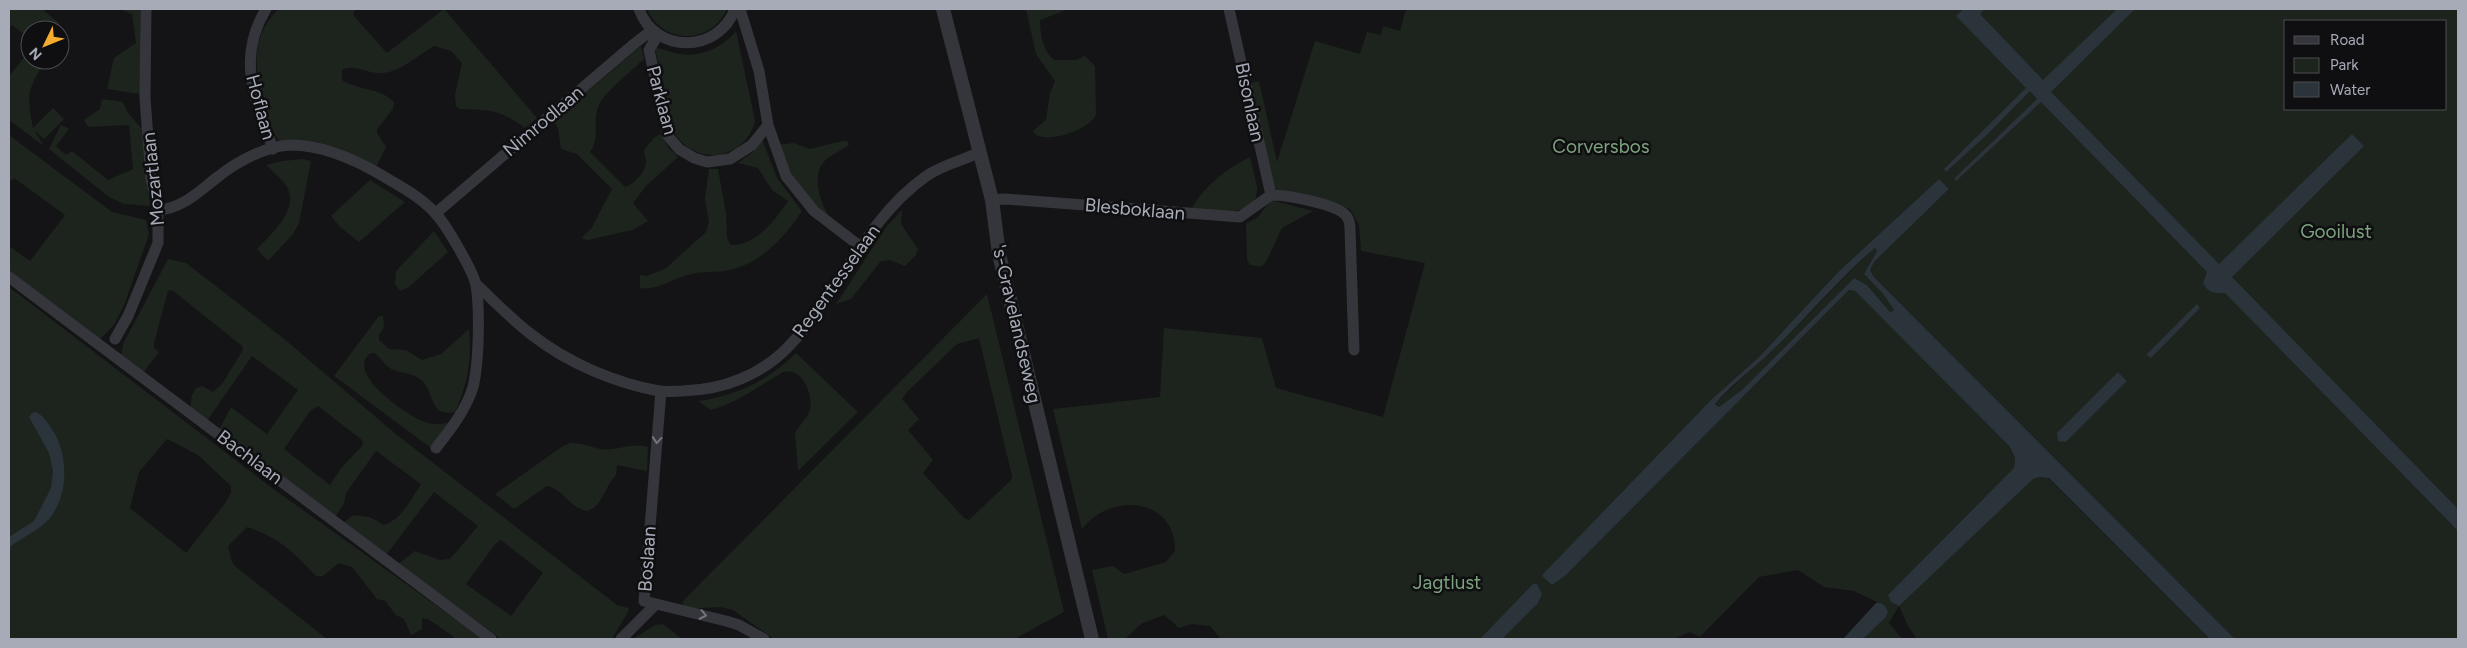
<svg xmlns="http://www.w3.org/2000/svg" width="2467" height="648" font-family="Figtree,sans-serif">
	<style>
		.green { fill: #1c241d; fill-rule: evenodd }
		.water { fill: #2a343a; fill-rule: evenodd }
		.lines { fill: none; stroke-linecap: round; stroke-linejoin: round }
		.minor { stroke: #35363b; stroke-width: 11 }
		.tertiary { stroke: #35363b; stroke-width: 14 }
		.oneway { stroke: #73767f }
		.labels { text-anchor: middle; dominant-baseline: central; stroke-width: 5; stroke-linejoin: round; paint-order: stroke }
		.street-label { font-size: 19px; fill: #a6abb7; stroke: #0f0f11 }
		.park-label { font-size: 19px; fill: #7ca27d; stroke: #0f0f11 }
	</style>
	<rect width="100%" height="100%" fill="#141416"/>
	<!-- green -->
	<path class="green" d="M 9,9 L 42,9 L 60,24 L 59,30 L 30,30 L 30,39 L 12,25 L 9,29 Z
		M 120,9 L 140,9 L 140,94 L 107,89 L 114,58 L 136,43 L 132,14 Z
		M 279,9 L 355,9 L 353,15 L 387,53 L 444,9 L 537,118 L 525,128 C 499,109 490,110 459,109 L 456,106 L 455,95 L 462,63 L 451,51 L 434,46 C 418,55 402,71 383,73 C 369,75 354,63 342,70 L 342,80 C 359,91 379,87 394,102 L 393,109 L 377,129 L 377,133 L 386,147 L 375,169 L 280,142 C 272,133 269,121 266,110 C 255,75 248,37 279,9 Z
		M 647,9 L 727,9 C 711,45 663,45 647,9 Z
		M 1026,9 L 1069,9 L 1040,20 C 1040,34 1043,51 1054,60 L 1076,60 L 1085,56 L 1095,66 L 1096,114 C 1091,130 1045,145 1034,133 L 1033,131 L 1046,120 L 1050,93 L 1055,81 L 1036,54 Z
		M 1406,9 L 1963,9 L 1956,16 L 1980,13 L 1985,9 L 2458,9 L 2458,525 L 2309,378 L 2458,531 L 2458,639 L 2235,639 L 1874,277 L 1870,270 L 1875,261 L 1949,189 L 1939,179 L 1837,273 L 1760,356 L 1712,399 L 1567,574 L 1849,290 L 1855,291 L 2010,447 L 2015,458 L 2014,468 L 2033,479 L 2039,477 L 2048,478 L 2210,639 L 1917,639 L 1908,626 L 1899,606 L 1889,623 L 1902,639 L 1863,639 L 1887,614 L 1879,603 L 1854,591 L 1824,587 L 1798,570 L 1759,577 L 1700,637 L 1690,632 L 1674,639 L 1221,639 L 1210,626 L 1192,624 L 1179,628 L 1164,615 L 1141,624 L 1125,639 L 1108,639 L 1092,570 L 1113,566 L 1124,574 L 1166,562 L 1175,551 C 1176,497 1110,492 1082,529 L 1053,409 L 1160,397 L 1164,328 L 1262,338 L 1276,388 L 1383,417 L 1425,263 L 1361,251 L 1359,225 L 1350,209 L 1274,189 L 1245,84 L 1259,81 L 1277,162 L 1315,41 L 1360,54 L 1367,32 L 1381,35 L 1383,26 L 1400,31 ZM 2286,21 L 2446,21 L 2446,109 L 2286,109 ZM 2025,96 L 1989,133 L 1947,171 L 1944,169 ZM 2118,372 L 2127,381 L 2065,443 Z
		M 736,31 L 755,121 C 745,160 697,167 675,134 L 655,48 C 662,48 668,52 675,53 C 698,59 721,49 736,31 Z
		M 641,46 L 644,59 C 631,71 609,89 600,103 C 591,119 601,138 590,152 L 625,187 C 634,184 646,172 646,162 C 646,158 644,154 644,150 L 655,137 L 661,134 L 668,147 L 678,157 L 646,186 L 633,203 L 648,221 L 632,230 L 588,240 L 583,239 L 583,236 L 591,229 L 612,189 L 577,154 L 561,149 L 558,128 L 553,121 Z
		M 30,50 L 30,60 L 45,60 C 28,92 26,91 33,128 L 53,108 L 64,119 L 44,139 L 34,130 L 44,146 L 9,120 L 9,76 Z
		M 102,99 L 123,102 L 128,113 L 142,129 L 150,206 L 124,204 L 109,197 L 49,149 L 61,125 L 69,129 L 56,146 L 66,155 L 72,151 L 108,180 L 133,169 L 129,125 L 88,127 L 84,120 L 100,109 Z
		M 9,135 L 112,212 L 146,220 L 149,234 L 125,303 L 114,325 L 99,340 L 9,273 L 9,246 L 30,261 L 65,215 L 14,178 L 9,182 Z
		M 762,139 L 777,178 L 802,211 C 785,237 760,264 729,270 C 717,273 703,271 691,274 C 673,278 658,291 640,288 L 640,275 L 647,276 L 665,269 L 706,232 L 709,222 L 705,198 L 709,169 L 718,169 L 726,213 L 727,238 L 731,245 C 757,245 775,220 788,201 L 772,190 L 758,168 L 738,163 L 753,152 Z
		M 842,141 L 847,141 L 849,145 C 842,150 835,153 828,158 C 809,172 820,204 831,219 C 803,197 791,177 777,145 L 794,143 L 810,149 Z
		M 1250,157 C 1252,167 1256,178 1257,188 C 1258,221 1212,210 1192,208 C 1205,185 1226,169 1250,157 Z
		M 303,159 L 311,161 L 299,223 L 293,234 L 268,261 L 257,249 C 271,234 301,209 286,185 C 281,178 273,172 266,165 L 282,161 Z
		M 370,180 L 405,202 L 359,242 L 340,227 L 331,216 Z
		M 1271,200 L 1313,211 L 1282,228 L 1266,262 L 1261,267 L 1250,265 L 1247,259 L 1246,223 L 1257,218 Z
		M 902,210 L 901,224 L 918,249 L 916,255 L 905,266 L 890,260 L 881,261 L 851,299 L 836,304 L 887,226 Z
		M 434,231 L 448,252 L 409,287 L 400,291 L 395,284 L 396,271 Z
		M 1875,248 L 1877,251 L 1864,274 L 1883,294 L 1894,310 L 1890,312 L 1867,285 L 1854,278 L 1743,389 L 1719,407 L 1715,403 C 1731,388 1747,374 1763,359 C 1802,324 1836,283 1875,248 Z
		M 168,259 L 186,263 L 283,338 L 397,435 L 617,605 L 628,608 L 629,610 L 612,639 L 501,639 L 398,564 L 415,551 L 440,560 L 450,559 L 478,526 L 434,492 L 386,555 L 343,523 L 353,515 L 370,517 L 384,525 C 402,519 411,499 421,484 L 376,451 L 346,493 L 344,504 L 335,517 L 219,430 L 231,407 L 267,434 L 298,390 L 252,356 L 207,421 L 190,409 L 192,395 L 196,388 L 202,386 L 213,392 L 222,384 L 243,350 L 242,346 L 172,290 L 168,291 L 154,343 L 154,348 L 159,352 L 143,373 L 121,357 L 123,344 ZM 318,406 L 362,440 L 363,445 L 342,467 L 330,485 L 284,449 L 310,411 ZM 501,540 L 543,573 L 511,616 L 466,584 L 496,543 Z
		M 9,287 L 268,485 L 483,639 L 453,639 L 454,637 L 428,619 L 422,618 L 422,629 L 411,635 L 404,619 L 396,615 L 385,601 L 377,599 L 352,567 L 339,563 L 323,576 L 316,576 C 295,553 278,537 247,527 L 228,546 L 232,562 L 236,567 L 327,639 L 9,639 ZM 167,439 L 198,455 L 231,486 L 231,492 L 226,502 L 186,553 L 130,508 L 139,472 Z
		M 987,294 L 1064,612 L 1014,639 L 774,639 L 733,610 L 720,607 L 686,609 L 682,602 ZM 979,338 L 1012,476 L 1011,480 L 969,520 L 964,518 L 923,473 L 933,460 L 908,430 L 919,419 L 902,399 L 907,392 L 957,344 Z
		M 379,316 L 383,316 L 384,327 L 379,335 L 379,340 L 389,349 L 406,350 L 422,360 L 441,354 L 469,329 C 472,360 468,384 455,412 C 427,417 436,391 420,379 C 413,373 400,373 391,369 C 384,365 381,357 374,353 L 371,353 C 343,372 409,417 425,422 C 432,425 440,424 448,423 L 431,448 L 334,376 Z
		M 796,353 L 858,412 L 798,471 L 795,433 C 798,427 808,417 810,410 C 813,394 803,367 783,372 C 760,386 736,403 711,410 L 698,401 C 736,396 769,380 796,353 Z
		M 571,443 C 583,443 590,447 601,449 C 616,452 630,442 648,447 L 647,471 L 617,465 L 616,475 C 605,485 603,507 587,511 C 570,508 563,489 547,486 L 514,509 L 495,494 L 563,446 Z
		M 663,624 L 682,639 L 633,639 L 655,625 Z"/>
	<!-- water -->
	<path class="water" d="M 1963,9 L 1985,9 L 1980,14 L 2043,80 L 2117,9 L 2135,9 L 2051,92 L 2219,264 L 2352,134 L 2364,146 L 2232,277 L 2458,509 L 2458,531 L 2225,293 C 2214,293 2209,294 2203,283 L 2207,272 L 2041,102 L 1956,181 L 1955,178 L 1963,170 L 2037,99 L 2030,91 L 1989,133 L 1946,172 L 1944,169 L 2026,88 L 1956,16 Z
		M 1939,179 L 1949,189 L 1875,261 L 1870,270 L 1874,277 L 2235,639 L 2210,639 L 2049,478 L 2039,477 L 2033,479 L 1899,606 L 1891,602 L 1888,595 L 2014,468 L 2015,458 L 2010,447 L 1855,291 L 1849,290 L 1567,574 L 1552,585 L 1542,576 L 1544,573 L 1712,399 L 1760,356 L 1837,273 ZM 1875,248 L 1877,251 L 1864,274 L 1883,294 L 1894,310 L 1890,312 L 1867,285 L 1854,278 L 1743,389 L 1719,407 L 1715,404 C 1729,387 1747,374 1763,359 C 1802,324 1835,282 1875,248 Z
		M 2197,304 L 2200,308 L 2151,358 L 2146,355 Z
		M 2118,372 L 2127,381 L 2066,442 L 2058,441 L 2057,433 Z
		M 36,412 C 42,415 46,420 49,425 C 69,450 70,494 49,519 C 39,531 21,537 9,548 L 9,537 L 34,521 L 51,488 L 53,471 L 49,453 L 29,417 L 32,413 Z
		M 1533,584 L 1537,584 L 1542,594 L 1538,603 L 1502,639 L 1480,639 Z
		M 1876,603 C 1883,602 1886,607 1888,612 L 1886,617 L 1863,639 L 1843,639 Z"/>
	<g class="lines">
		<!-- minor -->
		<path class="minor" d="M 266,9 C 236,59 255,98 273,149
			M 639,9 C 655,54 718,54 735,9
			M 740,9 L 759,71 L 768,125 L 786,176 L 814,211 L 861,247
			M 1229,9 L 1271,195
			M 658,35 L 649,50 L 668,136 L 679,149 L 694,158 L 707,162 L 730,159 L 752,145 L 768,125
			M 1271,195 C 1285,195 1340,204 1347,217 C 1349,220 1350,225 1350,229 L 1354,350
			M 992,200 L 1005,199 L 1240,217 L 1271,195
			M 158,210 C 184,208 199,191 219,176 C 238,161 266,146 291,145 C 324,145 356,160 383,176 C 401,187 421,197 435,213 C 446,224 473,271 476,285 C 480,310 479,363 473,387 C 466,410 450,430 436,448
			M 436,213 L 634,44 L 652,30
			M 9,277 L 491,639
			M 476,284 C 494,301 512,320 532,335 C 568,363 615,383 659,391 C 666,392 675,391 682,391 C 723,390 762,375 790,345 C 840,292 865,220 925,177 C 941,165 962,161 980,152
			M 115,339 L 128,316 L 158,243 L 158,210 L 151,178 L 145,98 L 146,9
			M 661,391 L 644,601 L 726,621 L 739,625 L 764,639
			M 621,639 L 655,605"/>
		<!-- tertiary -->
		<path class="tertiary" d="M 943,9 L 992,200 L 999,254 L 1092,639"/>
	</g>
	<!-- one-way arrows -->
	<defs><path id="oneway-chevron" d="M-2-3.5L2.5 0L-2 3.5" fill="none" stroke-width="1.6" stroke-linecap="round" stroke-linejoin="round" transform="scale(1.25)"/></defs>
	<g class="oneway">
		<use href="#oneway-chevron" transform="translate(657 440) rotate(95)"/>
		<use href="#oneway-chevron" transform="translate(703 615) rotate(12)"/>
	</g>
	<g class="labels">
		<!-- street labels -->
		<g class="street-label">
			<text transform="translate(662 100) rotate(75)">Parklaan</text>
			<text transform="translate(1250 102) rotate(78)">Bisonlaan</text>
			<text transform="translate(261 107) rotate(75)">Hoflaan</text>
			<text transform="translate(543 121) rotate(-40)">Nimrodlaan</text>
			<text transform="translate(153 179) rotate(-96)">Mozartlaan</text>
			<text transform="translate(1135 209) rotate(5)">Blesboklaan</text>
			<text transform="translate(836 281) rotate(-54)">Regentesselaan</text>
			<text transform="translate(1017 324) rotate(77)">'s-Gravelandseweg</text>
			<text transform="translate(250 457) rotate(37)">Bachlaan</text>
			<text transform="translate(647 559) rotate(-86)">Boslaan</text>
		</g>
		<!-- park labels -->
		<g class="park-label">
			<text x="1601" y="146">Corversbos</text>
			<text x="2336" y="231">Gooilust</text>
			<text x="1447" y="582">Jagtlust</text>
		</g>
	</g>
	<!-- border -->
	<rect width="2467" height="648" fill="none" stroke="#a6abb7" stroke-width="20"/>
	<!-- legend -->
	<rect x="2284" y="20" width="162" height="90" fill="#0f0f11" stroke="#4b4d53"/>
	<rect x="2294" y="36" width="25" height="8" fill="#35363b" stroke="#4b4d53"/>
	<text x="2330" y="45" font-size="15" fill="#a6abb7">Road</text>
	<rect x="2294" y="58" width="25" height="15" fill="#1c241d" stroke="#4b4d53"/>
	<text x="2330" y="70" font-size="15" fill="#a6abb7">Park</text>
	<rect x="2294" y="82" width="25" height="15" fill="#2a343a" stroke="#4b4d53"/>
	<text x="2330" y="95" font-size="15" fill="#a6abb7">Water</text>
	<!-- north arrow -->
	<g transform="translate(45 45) rotate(227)"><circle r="24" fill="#0f0f11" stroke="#4b4d53"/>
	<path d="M0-4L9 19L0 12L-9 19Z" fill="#f5ac2e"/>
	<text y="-8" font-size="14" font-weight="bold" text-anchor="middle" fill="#a6abb7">N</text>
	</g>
</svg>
